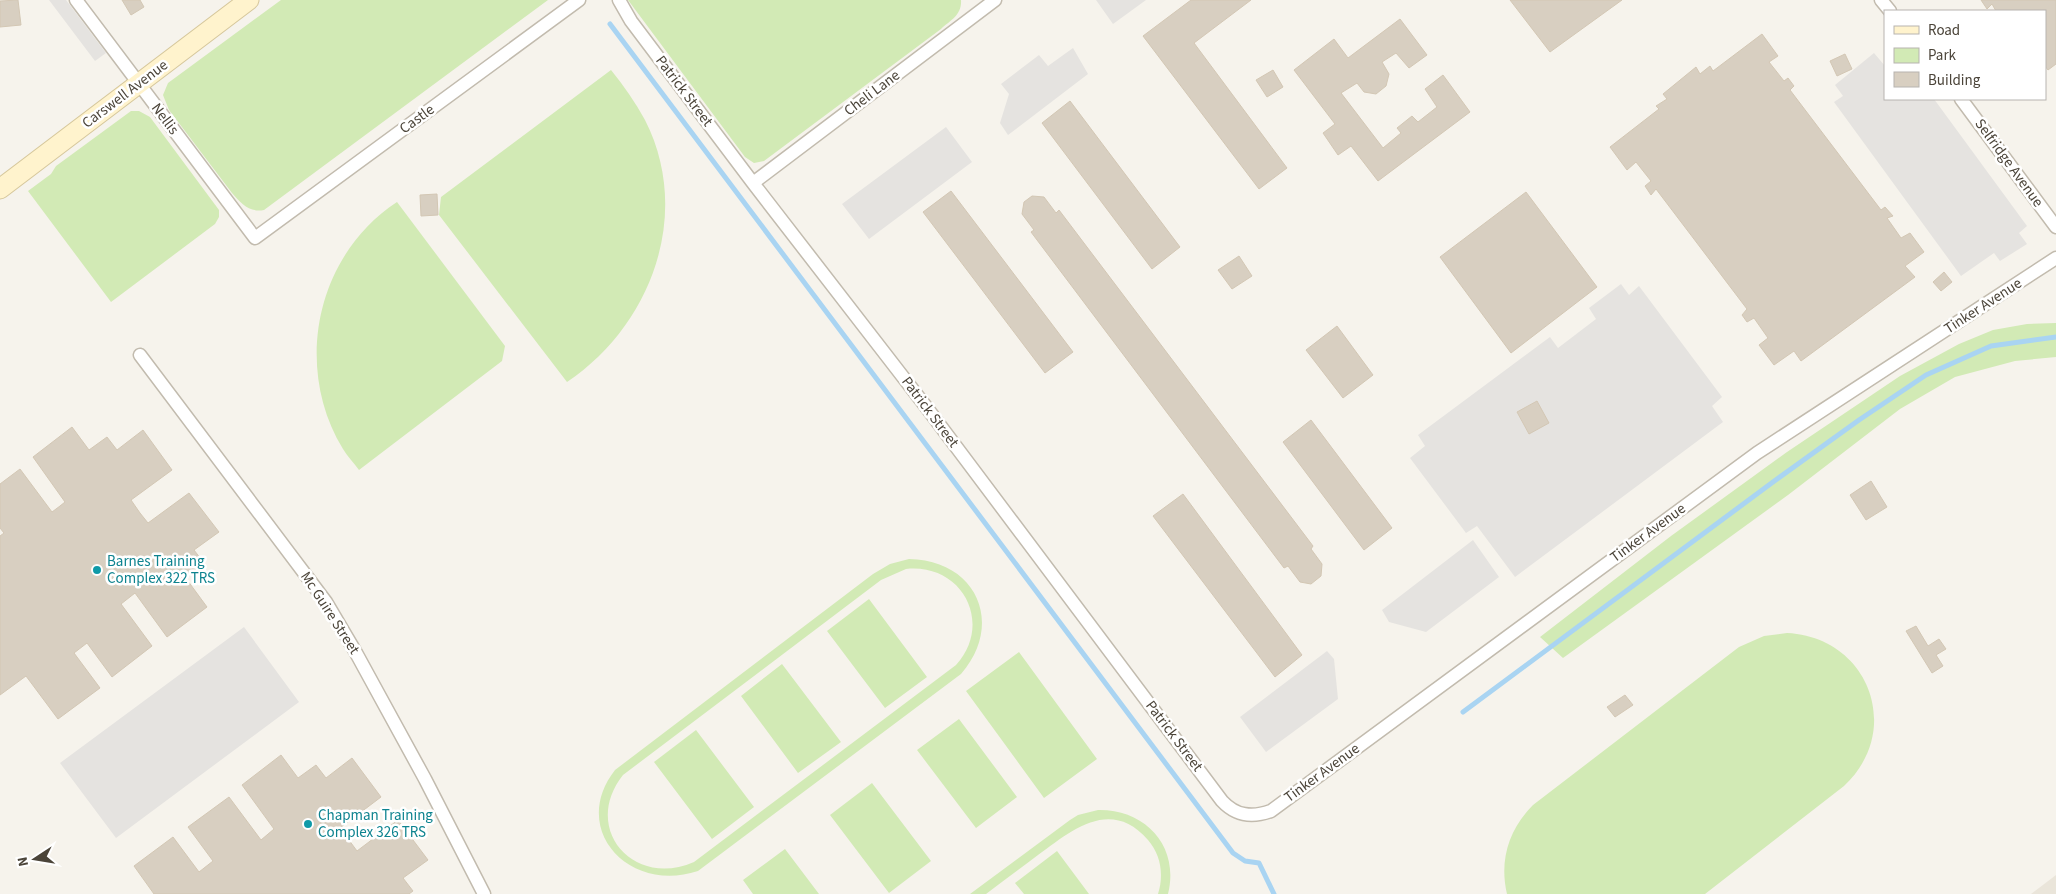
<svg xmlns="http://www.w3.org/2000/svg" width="2056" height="894" font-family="'Source Sans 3',sans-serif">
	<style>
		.residential { fill: #eae5da }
		.green { fill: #d2eab5; fill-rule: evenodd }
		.parking { fill: #e5e3e0 }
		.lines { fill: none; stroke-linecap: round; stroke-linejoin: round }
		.stream { stroke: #a9d4f2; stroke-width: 5 }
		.building { fill: #d8cfc1; stroke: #d3c7b4 }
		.street-casing { stroke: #c2bbae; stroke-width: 15 }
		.secondary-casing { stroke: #d6c79b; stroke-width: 21 }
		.street { stroke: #fff; stroke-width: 12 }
		.secondary { stroke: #fff3cd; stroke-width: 19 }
		.culture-dot { fill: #0f9aa8; stroke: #fff; stroke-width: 2 }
		.labels { text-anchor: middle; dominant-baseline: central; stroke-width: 5; stroke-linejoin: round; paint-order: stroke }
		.street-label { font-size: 15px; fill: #4b4439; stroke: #fff }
		.culture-label { font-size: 15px; fill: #0d838f; stroke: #fff; text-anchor: start }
	</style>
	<rect width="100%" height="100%" fill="#f6f3ec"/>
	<!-- residential -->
	<path class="residential" d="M 2056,875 L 2056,894 L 2031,894 Z"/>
	<!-- green -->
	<path class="green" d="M 281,0 L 548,0 L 264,210 C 249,213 241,203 232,193 L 169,110 L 163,95 L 168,83 Z
		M 628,0 L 961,0 C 962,15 951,20 941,29 L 764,161 L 754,163 L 745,157 Z
		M 611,70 C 624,86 635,102 645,120 C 693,214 651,326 567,382 L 439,215 L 441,197 Z
		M 131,111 L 139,111 L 150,117 L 219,210 L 219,217 L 215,224 L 111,302 L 28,191 L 51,174 L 56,166 Z
		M 397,202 L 505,346 L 502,361 L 359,470 C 354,463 347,456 343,449 C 293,367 316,255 397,202 Z
		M 2056,323 L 2056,357 L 2015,361 L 1955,377 L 1900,409 L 1788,495 L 1563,658 L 1540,637 L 1671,536 L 1787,452 L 1900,376 L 1959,344 L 1993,330 L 2027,324 Z
		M 909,559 C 976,560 1005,623 961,674 L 698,871 C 629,894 569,829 615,770 L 873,574 L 890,564 ZM 906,569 C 962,563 994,623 956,665 L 694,862 C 633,889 581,828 623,775 L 881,580 Z
		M 869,599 L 927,677 L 885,708 L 827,631 Z
		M 1787,633 C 1869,637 1904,730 1844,786 L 1705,894 L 1507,894 C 1499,860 1509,829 1533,805 L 1739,647 L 1764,636 Z
		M 1019,652 L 1097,759 L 1044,798 L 966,691 Z
		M 782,664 L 841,742 L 798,773 L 741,696 Z
		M 959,719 L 1017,797 L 976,828 L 917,750 Z
		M 696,730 L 754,807 L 712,839 L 654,762 Z
		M 872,783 L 931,861 L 889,893 L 830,815 Z
		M 1098,810 C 1145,809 1180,846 1168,894 L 1158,894 C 1164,875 1161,855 1148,840 C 1111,797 1072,830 1038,855 C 1021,868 1003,881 986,894 L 970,894 L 1070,820 L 1078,815 Z
		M 785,849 L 819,894 L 753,894 L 743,880 Z
		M 1057,851 L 1089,894 L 1024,894 L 1015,883 Z"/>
	<!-- parking -->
	<path class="parking" d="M 49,0 L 66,0 L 106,53 L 95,61 Z
		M 1096,0 L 1146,0 L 1113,24 Z
		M 1073,48 L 1088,74 L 1008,135 L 1000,123 L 1009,94 L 1001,84 L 1039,55 L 1048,66 Z
		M 1874,53 L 1885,66 L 1885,99 L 1934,99 L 2027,226 L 2019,233 L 2027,244 L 2000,261 L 1994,253 L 1961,276 L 1834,102 L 1843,96 L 1835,85 Z
		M 946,127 L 972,162 L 869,239 L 842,204 Z
		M 1621,284 L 1629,295 L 1639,286 L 1722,397 L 1712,406 L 1723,422 L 1515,577 L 1477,526 L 1466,533 L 1410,458 L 1425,446 L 1418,435 L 1550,337 L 1558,348 L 1596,319 L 1589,308 Z
		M 1473,540 L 1499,577 L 1426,632 L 1389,622 L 1382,610 Z
		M 244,627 L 299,702 L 116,838 L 60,763 Z
		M 1327,651 L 1334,659 L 1338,699 L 1266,752 L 1240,717 Z"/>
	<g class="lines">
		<!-- stream -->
		<path class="stream" d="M 610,24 L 1233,853 L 1245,861 L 1259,863 L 1274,894
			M 1463,712 L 1773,482 L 1859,420 L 1926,375 L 1991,346 L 2056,337"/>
	</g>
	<!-- building -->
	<path class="building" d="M 18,0 L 21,25 L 0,27 L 0,1 Z
		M 122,0 L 140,0 L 144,7 L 131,15 Z
		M 1191,0 L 1251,0 L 1194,43 L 1287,168 L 1259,189 L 1143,36 Z
		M 1510,0 L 1622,0 L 1550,52 Z
		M 1981,0 L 2056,0 L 2056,64 L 2048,70 L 2045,66 L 2045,11 L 1996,11 L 1992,4 L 1987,9 Z
		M 1400,19 L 1427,55 L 1409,68 L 1396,53 L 1382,62 L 1389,74 L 1386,86 L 1376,94 L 1364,92 L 1357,83 L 1341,93 L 1383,148 L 1401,133 L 1397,128 L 1412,116 L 1418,122 L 1437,107 L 1425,89 L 1443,75 L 1470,112 L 1378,181 L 1351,146 L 1338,155 L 1323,133 L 1335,124 L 1294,70 L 1334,39 L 1348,58 Z
		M 1762,34 L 1778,56 L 1769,62 L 1784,81 L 1788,78 L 1794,86 L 1790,90 L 1881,210 L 1885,207 L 1893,216 L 1887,218 L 1901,238 L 1910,233 L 1924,252 L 1905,266 L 1915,277 L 1801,361 L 1794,351 L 1774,365 L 1759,345 L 1768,338 L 1754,318 L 1747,322 L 1742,315 L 1747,309 L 1656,189 L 1651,195 L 1645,186 L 1651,181 L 1636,162 L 1627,170 L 1610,147 L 1659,109 L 1656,106 L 1667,99 L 1663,94 L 1696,67 L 1700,74 L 1710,66 L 1713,71 Z
		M 1845,54 L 1852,69 L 1837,76 L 1830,61 Z
		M 1273,70 L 1283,87 L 1267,97 L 1256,80 Z
		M 1070,101 L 1180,247 L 1152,269 L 1042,123 Z
		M 951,191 L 1073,352 L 1045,373 L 923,212 Z
		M 1526,192 L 1597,287 L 1511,353 L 1440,257 Z
		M 437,194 L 438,215 L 421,216 L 420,195 Z
		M 1032,196 L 1044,197 L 1056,213 L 1059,210 L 1313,546 L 1311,549 L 1322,564 L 1321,576 L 1311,584 L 1300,582 L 1288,566 L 1284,568 L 1031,232 L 1034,230 L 1022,214 L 1024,202 Z
		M 1239,256 L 1252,276 L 1232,289 L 1218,270 Z
		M 1944,272 L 1952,282 L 1941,291 L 1933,282 Z
		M 1337,326 L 1373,375 L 1343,398 L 1306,350 Z
		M 1537,401 L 1549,423 L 1529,434 L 1517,412 Z
		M 1311,420 L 1392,528 L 1364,550 L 1283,442 Z
		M 72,427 L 89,450 L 107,437 L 117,450 L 143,430 L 172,470 L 131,500 L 140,513 L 148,523 L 189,493 L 219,532 L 194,550 L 204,563 L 185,577 L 207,607 L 167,637 L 135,593 L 121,604 L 152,646 L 112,677 L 87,643 L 74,653 L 100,688 L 58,719 L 26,676 L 0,695 L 0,536 L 4,533 L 0,528 L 0,484 L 20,469 L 52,512 L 60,506 L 65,502 L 33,457 Z
		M 1871,481 L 1887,507 L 1866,520 L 1850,495 Z
		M 1183,494 L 1302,655 L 1275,677 L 1153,516 Z
		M 1916,626 L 1928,646 L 1939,639 L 1946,649 L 1936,655 L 1943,666 L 1932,673 L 1906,631 Z
		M 1625,695 L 1633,705 L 1615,717 L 1607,707 Z
		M 281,755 L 298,778 L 316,765 L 326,778 L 352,758 L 381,797 L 340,828 L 357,851 L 398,820 L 428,860 L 403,878 L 413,891 L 409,894 L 154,894 L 134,866 L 173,837 L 199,872 L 213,861 L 188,827 L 229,797 L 261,840 L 274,829 L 242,785 Z"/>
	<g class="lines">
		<defs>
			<path id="street" d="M 76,0 L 255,238 L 579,0
				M 619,0 L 631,21 L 753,183 L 927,408 L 1222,801 C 1236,816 1252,818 1271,811 L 1757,453 L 2056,258
				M 1881,0 L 1890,11
				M 1961,99 L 2056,227
				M 753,183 L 995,0
				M 140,355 L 326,602 L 355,651 L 425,779 L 484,894"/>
			<path id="secondary" d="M 0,189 L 249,0"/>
		</defs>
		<!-- street casing -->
		<use href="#street" class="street-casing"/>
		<!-- secondary casing -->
		<use href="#secondary" class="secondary-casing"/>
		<!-- street -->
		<use href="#street" class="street"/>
		<!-- secondary -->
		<use href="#secondary" class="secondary"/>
	</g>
	<!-- markers -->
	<g class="culture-dot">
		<circle cx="97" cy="570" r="5"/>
		<circle cx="308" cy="824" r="5"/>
	</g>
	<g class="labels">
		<!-- street labels -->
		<g class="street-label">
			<text transform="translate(684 91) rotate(53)">Patrick Street</text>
			<text transform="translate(872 93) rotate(-37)">Cheli Lane</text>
			<text transform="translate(125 94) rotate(-37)">Carswell Avenue</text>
			<text transform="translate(165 119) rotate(53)">Nellis</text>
			<text transform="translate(417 119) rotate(-36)">Castle</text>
			<text transform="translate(2009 163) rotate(54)">Selfridge Avenue</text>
			<text transform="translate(1983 306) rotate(-33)">Tinker Avenue</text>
			<text transform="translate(930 412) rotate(53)">Patrick Street</text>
			<text transform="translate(1648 533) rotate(-36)">Tinker Avenue</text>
			<text transform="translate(330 613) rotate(57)">Mc Guire Street</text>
			<text transform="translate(1174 736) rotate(53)">Patrick Street</text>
			<text transform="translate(1322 773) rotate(-36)">Tinker Avenue</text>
		</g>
		<!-- culture labels -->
		<g class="culture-label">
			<text x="107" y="561">Barnes Training<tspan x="107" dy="17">Complex 322 TRS</tspan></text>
			<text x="318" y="815">Chapman Training<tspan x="318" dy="17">Complex 326 TRS</tspan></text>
		</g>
	</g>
	<!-- legend -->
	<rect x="1884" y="10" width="162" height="90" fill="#ffffff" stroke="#b7b4b0"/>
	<rect x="1894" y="26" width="25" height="8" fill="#fff3cd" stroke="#b7b4b0"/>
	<text x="1928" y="35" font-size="15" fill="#4b4439">Road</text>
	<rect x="1894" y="48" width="25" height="15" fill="#d2eab5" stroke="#b7b4b0"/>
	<text x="1928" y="60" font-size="15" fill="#4b4439">Park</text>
	<rect x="1894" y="72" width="25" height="15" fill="#d8cfc1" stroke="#b7b4b0"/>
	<text x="1928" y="85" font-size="15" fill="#4b4439">Building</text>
	<!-- north arrow -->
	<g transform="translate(35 859) rotate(258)" stroke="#ffffff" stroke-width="4" paint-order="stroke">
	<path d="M0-4L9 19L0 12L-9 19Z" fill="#4b4439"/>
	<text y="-8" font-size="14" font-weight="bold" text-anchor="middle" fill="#4b4439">N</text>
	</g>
</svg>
